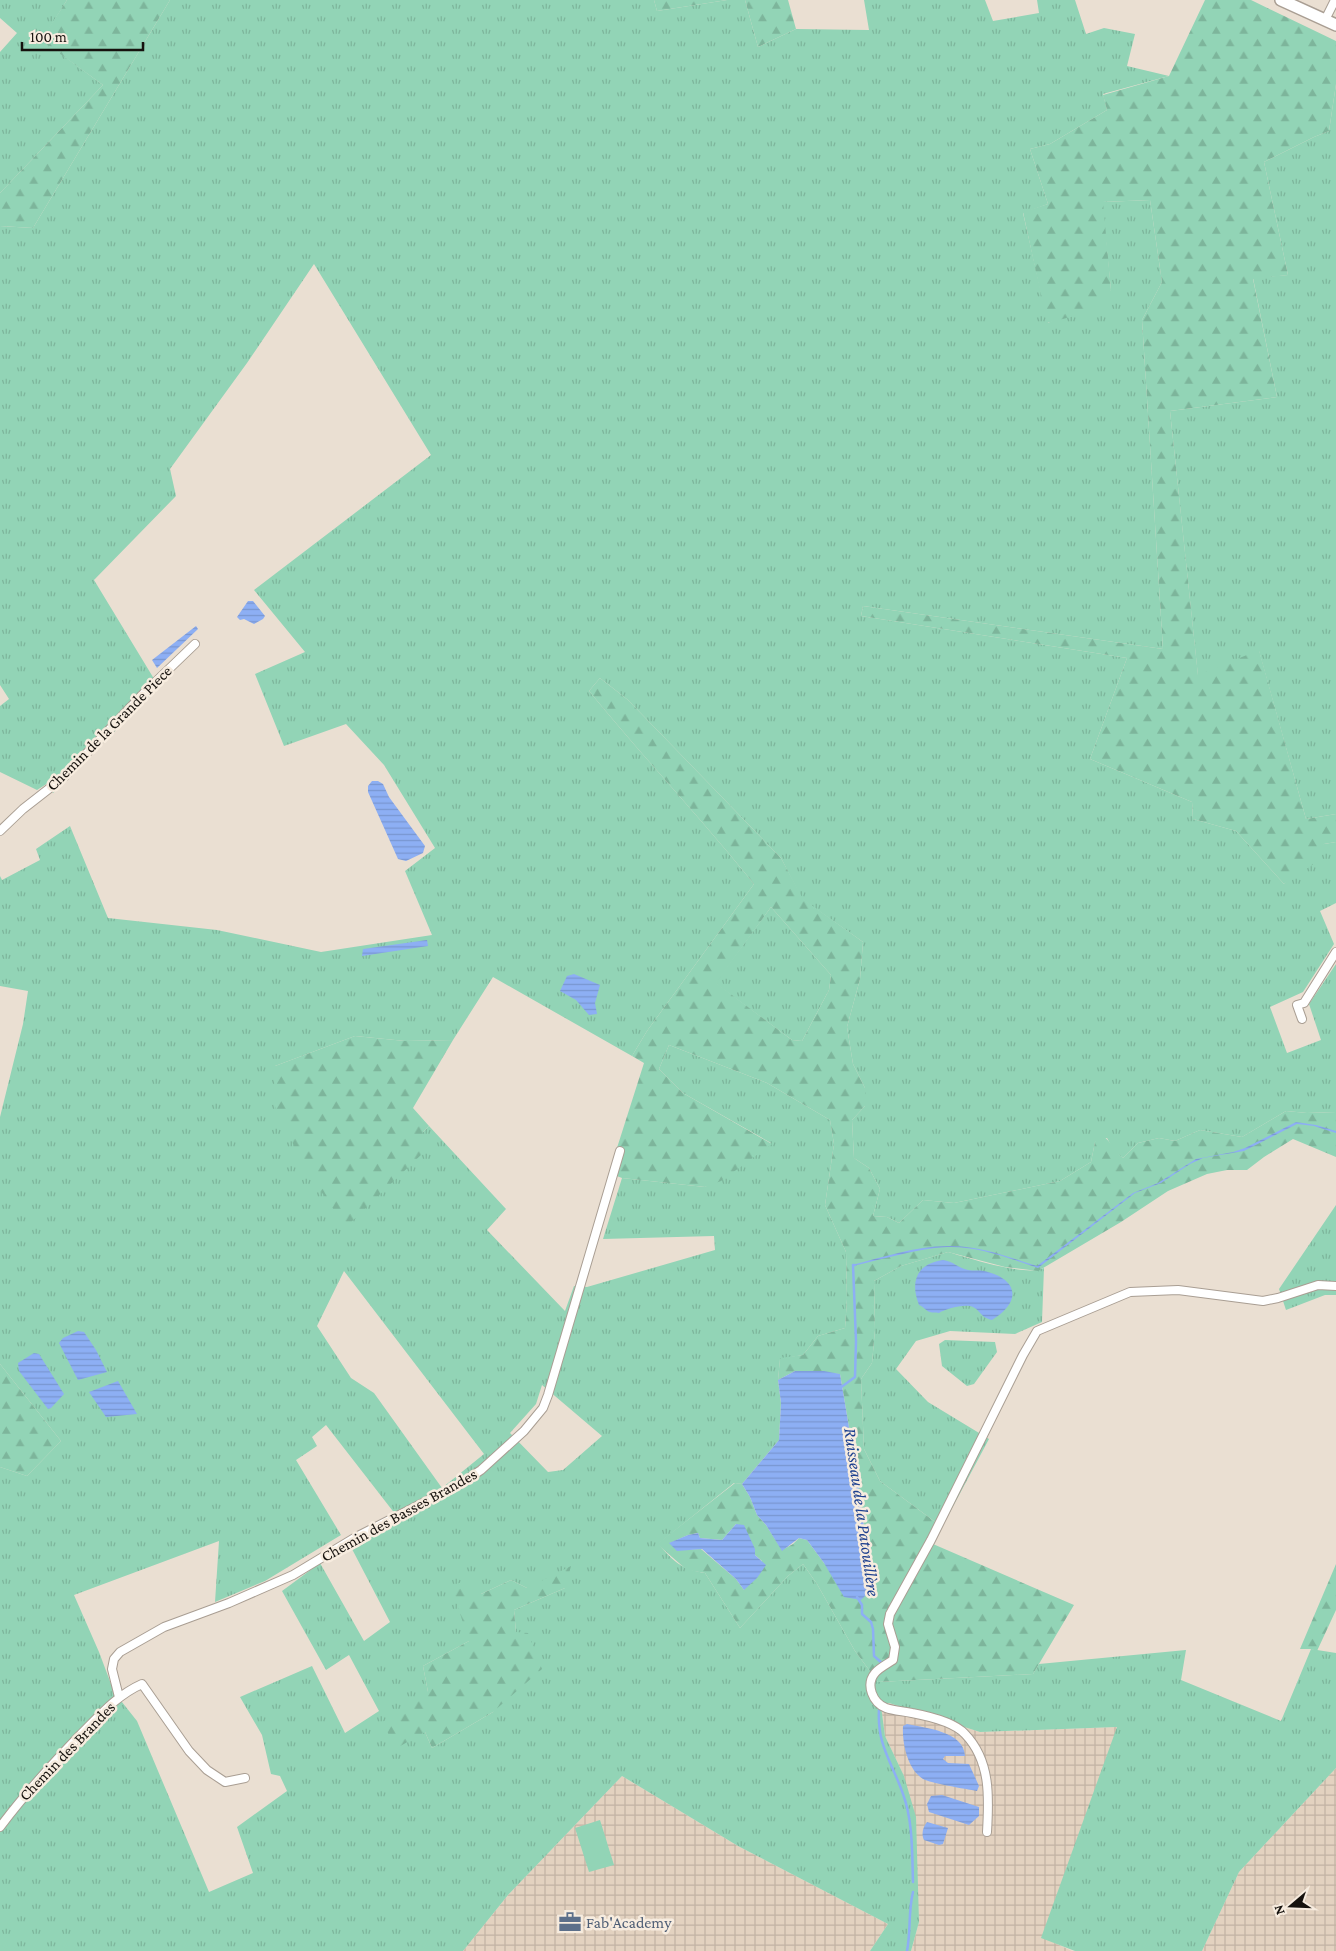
<svg xmlns="http://www.w3.org/2000/svg" width="1336" height="1951" font-family="'Crimson Pro',serif">
	<style>
		.industrial { fill: url(#industrial-grid) }
		.grass { fill: url(#grass-tufts); fill-rule: evenodd }
		.forest { fill: url(#forest-firs); fill-rule: evenodd }
		.pitch { fill: #92d4b6 }
		.water { fill: url(#water-rules) }
		.lines { fill: none; stroke-linecap: round; stroke-linejoin: round }
		.stream { stroke: #8daff4; stroke-width: 2.5 }
		.street-casing { stroke: #a99e93; stroke-width: 10 }
		.secondary-casing { stroke: #a99e93; stroke-width: 14 }
		.street { stroke: #fff; stroke-width: 8 }
		.secondary { stroke: #fff; stroke-width: 11 }
		.labels { text-anchor: middle; dominant-baseline: central; stroke-width: 5; stroke-linejoin: round; paint-order: stroke }
		.street-label { font-size: 16px; fill: #16120e; stroke: #f7ecdf }
		.service-label { font-size: 16px; fill: #4e5e75; stroke: #f7ecdf; text-anchor: start }
		.water-label { font-size: 18px; font-style: italic; fill: #1d408f; stroke: #f7ecdf }
	</style>
	<defs>
		<pattern id="industrial-grid" width="8" height="8" patternUnits="userSpaceOnUse" patternTransform="scale(1.25)"><rect width="8" height="8" fill="#e3d2c0"/><path d="M0 4h8M4 0v8" fill="none" stroke="#c2b3a4"/></pattern>
		<pattern id="grass-tufts" width="24" height="20" patternUnits="userSpaceOnUse" patternTransform="scale(1.25)"><rect width="24" height="20" fill="#92d4b6"/><path d="M3 7l-1-3M5 7V3M7 7l1-3M15 17l-1-3M17 17v-4M19 17l1-3" fill="none" stroke="#7db59b"/></pattern>
		<pattern id="forest-firs" width="22" height="20" patternUnits="userSpaceOnUse" patternTransform="scale(1.25)"><rect width="22" height="20" fill="#92d4b6"/><path d="M5 1l3.5 6h-7zM16 11l3.5 6h-7z" fill="#7db59b"/></pattern>
		<pattern id="water-rules" width="6" height="5" patternUnits="userSpaceOnUse" patternTransform="scale(1.25)"><rect width="6" height="5" fill="#8daff4"/><path d="M0 2.5h6" fill="none" stroke="#7996d0"/></pattern>
	</defs>
	<rect width="100%" height="100%" fill="#eadfd2"/>
	<!-- industrial -->
	<path class="industrial" d="M 889,1703 L 980,1732 L 1118,1727 L 1042,1937 L 1072,1951 L 911,1951 L 919,1922 L 904,1776 L 885,1736 L 881,1706 Z
		M 1336,1768 L 1336,1951 L 1202,1951 L 1239,1872 Z
		M 622,1776 L 738,1846 L 888,1924 L 870,1951 L 463,1951 L 508,1895 Z"/>
	<!-- grass -->
	<path class="grass" d="M 0,0 L 67,0 L 42,40 L 103,85 L 0,193 L 0,52 L 17,33 L 0,18 Z
		M 170,0 L 654,0 L 657,11 L 727,0 L 745,0 L 758,47 L 796,29 L 869,30 L 864,0 L 985,0 L 993,21 L 1039,13 L 1037,0 L 1075,0 L 1086,34 L 1104,28 L 1135,34 L 1127,66 L 1169,76 L 1103,94 L 1107,110 L 1050,144 L 1030,149 L 1048,204 L 1023,213 L 1048,323 L 1111,290 L 1102,202 L 1150,200 L 1162,282 L 1142,320 L 1163,649 L 863,606 L 861,616 L 1127,658 L 1090,759 L 1192,802 L 1193,819 L 1236,831 L 1284,884 L 1324,844 L 1336,842 L 1336,903 L 1320,911 L 1334,944 L 1303,992 L 1270,1007 L 1287,1053 L 1321,1040 L 1309,1004 L 1336,964 L 1336,1112 L 1307,1113 L 1286,1111 L 1242,1137 L 1200,1130 L 1175,1141 L 1159,1138 L 1138,1143 L 1123,1158 L 1114,1151 L 1107,1138 L 1095,1142 L 1091,1162 L 1060,1181 L 954,1203 L 923,1200 L 899,1223 L 887,1217 L 873,1216 L 880,1189 L 869,1168 L 854,1158 L 852,1120 L 865,1106 L 865,1088 L 853,1064 L 847,1027 L 860,979 L 863,942 L 802,899 L 781,858 L 628,700 L 600,678 L 589,691 C 643,757 701,818 754,884 L 647,1031 L 632,1056 L 493,977 L 453,1040 L 405,1041 L 355,1036 L 275,1066 L 423,1132 L 429,1126 L 506,1209 L 487,1230 L 565,1311 L 574,1286 L 587,1287 L 715,1250 L 714,1236 L 603,1239 L 622,1178 L 705,1187 L 771,1143 L 683,1093 L 659,1069 L 669,1045 L 767,1083 L 830,1120 L 834,1144 L 825,1205 L 846,1252 L 847,1299 L 845,1328 L 818,1336 L 803,1355 L 780,1359 L 778,1380 L 781,1403 L 779,1440 L 742,1484 L 734,1483 L 658,1544 C 675,1562 680,1569 705,1573 L 740,1628 L 788,1576 L 803,1564 L 817,1584 L 855,1651 L 878,1682 L 1033,1674 L 1039,1664 L 1186,1650 L 1181,1680 L 1281,1721 L 1311,1649 L 1336,1653 L 1336,1768 L 1239,1872 L 1202,1951 L 1075,1951 L 1041,1938 L 1117,1727 L 980,1732 L 889,1703 L 881,1706 L 885,1736 L 904,1776 L 916,1817 L 919,1922 L 911,1951 L 870,1951 L 888,1924 L 738,1846 L 622,1776 L 508,1895 L 463,1951 L 0,1951 L 0,1467 L 27,1476 L 61,1441 L 0,1364 L 0,1117 L 23,1024 L 28,991 L 0,986 L 0,876 L 2,880 L 40,860 L 36,849 L 70,826 L 108,918 L 217,930 L 321,952 L 432,935 L 405,871 L 435,848 L 384,765 L 346,724 L 284,746 L 255,674 L 305,652 L 254,590 L 431,455 L 314,264 L 247,363 L 170,469 L 176,496 L 94,580 L 159,687 L 53,793 L 48,783 L 37,790 L 0,772 L 0,706 L 9,699 L 0,685 L 0,226 L 33,228 ZM 344,1271 L 484,1454 L 442,1488 L 374,1393 L 351,1378 L 317,1326 ZM 542,1385 L 602,1436 L 563,1470 L 548,1472 L 510,1433 L 536,1404 ZM 326,1425 L 399,1519 L 352,1549 L 390,1622 L 364,1641 L 320,1563 L 282,1591 L 326,1670 L 349,1655 L 379,1711 L 345,1733 L 312,1666 L 240,1697 L 262,1735 L 271,1774 L 280,1776 L 287,1791 L 237,1827 L 253,1873 L 209,1892 L 137,1721 L 114,1692 L 99,1652 L 74,1595 L 219,1541 L 215,1602 L 265,1581 L 341,1535 L 296,1460 L 317,1446 L 312,1437 ZM 511,1580 L 527,1588 L 565,1588 L 514,1610 L 516,1632 L 493,1712 L 432,1748 L 425,1732 L 428,1692 L 423,1666 L 469,1641 L 481,1594 Z
		M 1336,84 L 1336,814 L 1306,819 L 1259,651 L 1198,676 L 1170,411 L 1277,397 L 1253,278 L 1288,275 L 1264,162 L 1314,137 L 1329,131 Z
		M 771,907 L 831,975 L 829,990 L 802,1041 L 792,1040 L 715,983 Z
		M 1336,1205 L 1336,1295 L 1325,1295 L 1286,1310 L 1279,1289 Z
		M 948,1252 C 969,1258 1026,1277 1044,1268 L 1042,1322 L 1015,1334 L 950,1331 L 916,1341 L 896,1369 L 928,1402 L 989,1439 L 942,1527 L 880,1481 L 864,1449 L 861,1379 L 872,1363 L 875,1330 L 874,1281 L 901,1266 Z
		M 945,1340 L 995,1342 L 997,1352 L 974,1384 L 967,1386 L 942,1366 L 939,1344 Z"/>
	<!-- forest -->
	<path class="forest" d="M 67,0 L 170,0 L 33,228 L 0,226 L 0,193 L 103,85 L 41,40 Z
		M 654,0 L 727,0 L 657,11 Z
		M 745,0 L 788,0 L 796,29 L 758,47 Z
		M 1205,0 L 1251,0 L 1336,41 L 1336,84 L 1329,131 L 1314,137 L 1264,162 L 1288,275 L 1253,279 L 1277,397 L 1170,411 L 1198,675 L 1259,650 L 1306,819 L 1336,814 L 1336,842 L 1324,844 L 1321,859 L 1284,884 L 1236,831 L 1193,819 L 1192,802 L 1090,759 L 1127,658 L 861,616 L 863,606 L 1163,649 L 1142,320 L 1162,282 L 1150,200 L 1103,202 L 1111,290 L 1098,310 L 1047,323 L 1023,212 L 1048,204 L 1030,149 L 1050,144 L 1107,110 L 1103,95 L 1169,76 Z
		M 600,678 L 628,700 L 781,858 L 803,899 L 863,942 L 860,979 L 847,1027 L 853,1064 L 865,1088 L 865,1106 L 852,1120 L 854,1158 L 869,1168 L 880,1189 L 873,1216 L 887,1217 L 899,1223 L 923,1200 L 954,1203 L 1060,1181 L 1091,1162 L 1095,1142 L 1101,1135 C 1111,1140 1114,1151 1123,1158 L 1138,1143 L 1159,1138 L 1175,1141 L 1200,1130 L 1242,1137 L 1286,1111 L 1307,1113 L 1336,1112 L 1336,1157 L 1293,1139 L 1264,1157 L 1247,1170 L 1227,1170 L 1207,1174 L 1168,1191 L 1121,1222 L 1038,1271 L 1005,1267 L 948,1252 L 901,1266 L 874,1281 L 875,1330 L 872,1363 L 861,1379 L 864,1449 L 880,1481 L 942,1527 L 933,1544 L 1074,1605 L 1033,1674 L 878,1682 L 855,1651 L 817,1584 L 803,1564 L 788,1576 L 740,1628 L 705,1573 L 687,1570 L 657,1544 L 735,1483 L 742,1484 L 750,1497 L 757,1515 L 766,1525 L 782,1550 L 793,1544 L 799,1538 L 807,1540 L 824,1563 L 872,1589 L 858,1481 L 840,1374 L 795,1371 L 778,1380 L 780,1358 L 803,1355 L 818,1336 L 845,1328 L 847,1299 L 846,1252 L 825,1205 L 834,1144 L 830,1120 L 767,1083 L 669,1045 L 659,1069 L 683,1093 L 772,1144 L 721,1181 L 705,1187 L 622,1178 L 609,1173 L 644,1063 L 632,1056 L 647,1031 L 754,884 C 701,818 643,757 589,691 ZM 771,907 L 831,975 L 829,990 L 802,1041 L 792,1040 L 716,983 ZM 736,1524 L 755,1555 L 762,1561 L 744,1590 L 736,1579 L 701,1549 L 677,1550 L 670,1543 L 688,1535 L 698,1533 L 700,1538 L 722,1540 Z
		M 355,1036 L 405,1041 L 453,1040 L 413,1108 L 429,1126 L 423,1132 L 423,1153 L 346,1227 L 304,1167 L 274,1104 L 275,1066 Z
		M 0,1364 L 61,1441 L 27,1476 L 0,1467 Z
		M 1336,1564 L 1336,1610 L 1317,1651 L 1311,1649 L 1300,1649 Z
		M 571,1566 L 565,1588 L 514,1610 L 516,1632 L 528,1633 L 542,1669 L 493,1712 L 432,1748 L 425,1732 L 395,1749 L 383,1722 L 428,1692 L 423,1666 L 469,1641 L 451,1586 L 465,1581 L 481,1594 L 511,1580 L 527,1588 Z"/>
	<!-- pitch -->
	<path class="pitch" d="M 600,1820 L 614,1865 L 589,1872 L 575,1828 Z"/>
	<!-- water -->
	<path class="water" d="M 248,601 L 253,601 L 265,616 L 263,619 L 254,624 L 244,619 L 240,620 L 237,617 Z
		M 196,626 L 198,629 L 157,668 L 152,660 Z
		M 372,781 L 378,781 L 383,784 L 389,797 L 425,846 L 423,853 L 406,861 L 398,859 L 368,792 L 368,786 Z
		M 427,940 L 428,946 L 362,956 L 363,949 Z
		M 574,974 L 600,985 L 595,1003 L 597,1014 L 589,1015 L 576,1000 L 560,991 L 567,976 Z
		M 1296,1122 L 1316,1125 L 1336,1131 L 1336,1133 L 1314,1126 L 1297,1124 L 1244,1151 L 1203,1158 L 1190,1164 L 1161,1183 L 1135,1193 L 1038,1268 C 1009,1258 978,1246 947,1247 C 915,1249 884,1259 853,1266 L 852,1265 C 884,1257 918,1245 951,1246 C 981,1246 1008,1257 1037,1266 L 1133,1193 L 1158,1183 L 1196,1159 L 1233,1152 L 1245,1148 Z
		M 943,1260 C 953,1261 958,1268 968,1270 C 973,1271 979,1270 984,1271 C 998,1274 1018,1283 1011,1301 C 1007,1309 1000,1315 992,1320 C 980,1317 982,1312 973,1307 C 966,1303 944,1309 939,1313 C 935,1312 933,1313 930,1312 C 926,1311 924,1307 919,1305 C 910,1282 916,1264 943,1260 Z
		M 78,1331 L 84,1332 L 96,1350 L 107,1372 L 78,1380 L 59,1343 L 63,1338 Z
		M 34,1353 L 39,1354 L 64,1394 L 51,1408 L 48,1409 L 19,1371 L 18,1363 Z
		M 795,1371 L 824,1371 L 840,1374 L 858,1481 L 872,1589 L 861,1600 L 844,1597 L 824,1563 L 807,1540 L 799,1538 L 782,1551 L 766,1525 L 757,1515 L 750,1497 L 742,1484 L 779,1440 L 781,1403 L 778,1380 Z
		M 118,1381 L 137,1414 L 106,1417 L 89,1392 Z
		M 736,1524 L 744,1525 L 755,1549 L 755,1555 L 766,1565 L 757,1578 L 744,1590 L 736,1579 L 702,1549 L 677,1551 L 669,1543 L 688,1535 L 698,1533 L 700,1538 L 722,1540 Z
		M 907,1724 C 925,1728 964,1731 965,1756 L 945,1756 L 943,1759 L 948,1763 L 969,1764 L 979,1786 L 977,1791 C 966,1789 930,1783 923,1779 C 907,1769 902,1742 903,1726 Z
		M 942,1795 L 979,1807 L 979,1816 L 969,1825 L 929,1812 L 927,1804 L 931,1796 Z
		M 927,1822 L 948,1828 L 943,1844 L 939,1845 L 924,1840 C 921,1834 923,1827 927,1822 Z"/>
	<g class="lines">
		<!-- stream -->
		<path class="stream" d="M 840,1388 L 855,1377 L 856,1341 L 853,1265 L 855,1265
			M 857,1597 L 862,1605 L 862,1614 L 871,1622 L 873,1629 L 874,1656 L 882,1663
			M 879,1710 C 877,1746 892,1762 903,1794 C 913,1821 912,1853 913,1882
			M 907,1951 C 911,1931 908,1912 913,1892"/>
		<defs>
			<path id="street" d="M 1325,20 L 1335,0
				M 0,831 L 23,809 L 64,777 L 146,691 L 195,644
				M 1302,1019 L 1297,1005 L 1304,1003 L 1336,952
				M 119,1697 L 112,1669 L 114,1659 L 120,1652 L 164,1627 L 229,1603 L 293,1575 L 356,1537 L 462,1483 L 481,1470 L 524,1431 L 543,1408 L 548,1395 L 620,1151
				M 0,1827 C 25,1794 52,1764 80,1735 C 99,1716 117,1695 142,1684 L 189,1751 L 207,1770 L 225,1782 L 245,1778
				M 987,1832 C 989,1798 991,1761 965,1734 C 954,1722 928,1716 912,1713 C 903,1711 894,1711 886,1708 C 873,1703 865,1685 875,1673 C 879,1668 887,1664 893,1660 L 895,1647 L 888,1624 L 890,1614 L 931,1540 L 1023,1355 L 1037,1331 L 1130,1292 L 1178,1290 L 1263,1301 L 1278,1298 L 1318,1285 L 1336,1286"/>
			<path id="secondary" d="M 1281,0 L 1336,25"/>
		</defs>
		<!-- street casing -->
		<use href="#street" class="street-casing"/>
		<!-- secondary casing -->
		<use href="#secondary" class="secondary-casing"/>
		<!-- street -->
		<use href="#street" class="street"/>
		<!-- secondary -->
		<use href="#secondary" class="secondary"/>
	</g>
	<!-- icons -->
	<defs>
		<symbol id="office-bare" viewBox="-9 -9 18 18"><path d="M-6-3h4V-5.5h4V-3h4V5H-6ZM-1-4.5V-3h2v-1.5ZM-6 0V1H6V0Z" fill="#5c6f8a" stroke="#f7ecdf" stroke-width="2.5" paint-order="stroke"/></symbol>
	</defs>
	<g fill-rule="evenodd">
		<use href="#office-bare" x="554" y="1906" width="32" height="32"/>
	</g>
	<g class="labels">
		<!-- street labels -->
		<g class="street-label">
			<text transform="translate(109 728) rotate(-45)">Chemin de la Grande Piece</text>
			<text transform="translate(399 1515) rotate(-29)">Chemin des Basses Brandes</text>
			<text transform="translate(67 1751) rotate(-46)">Chemin des Brandes</text>
		</g>
		<!-- service labels -->
		<g class="service-label">
			<text x="586" y="1922">Fab'Academy</text>
		</g>
		<!-- water labels -->
		<g class="water-label">
			<text transform="translate(862 1512) rotate(82)">Ruisseau de la Patouillère</text>
		</g>
	</g>
	<!-- north arrow -->
	<g transform="translate(1291 1906) rotate(251)" stroke="#f7ecdf" stroke-width="4" paint-order="stroke">
	<path d="M0-4L9 19L0 12L-9 19Z" fill="#16120e"/>
	<text y="-8" font-size="14" font-weight="bold" text-anchor="middle" fill="#16120e">N</text>
	</g>
	<!-- scale -->
	<path d="M22 42v8h121v-8" fill="none" stroke="#16120e" stroke-width="2.5"/>
	<text x="30" y="42" font-size="15" fill="#16120e" stroke="#f7ecdf" stroke-width="4" paint-order="stroke">100 m</text>
</svg>
